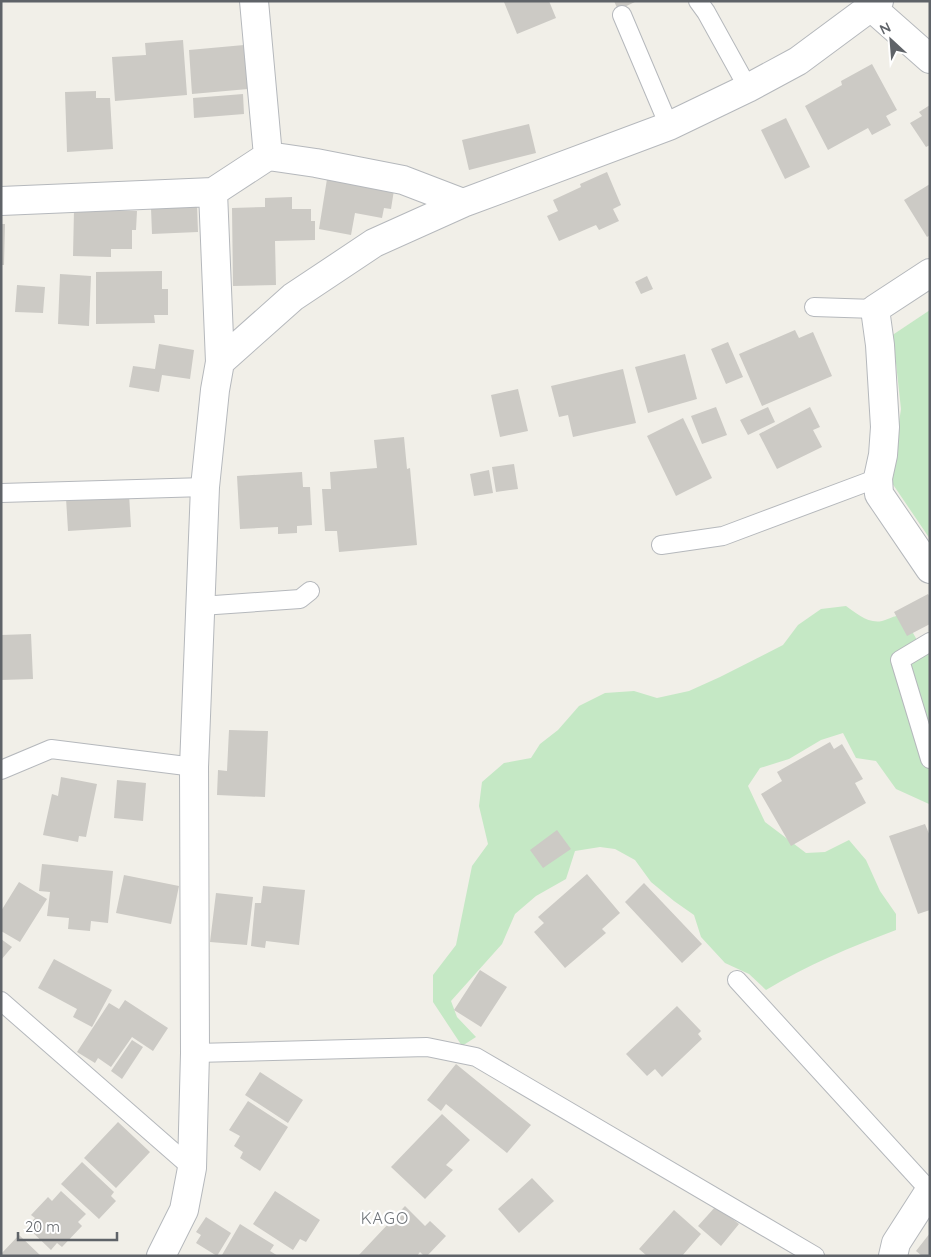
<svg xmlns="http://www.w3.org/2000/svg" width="931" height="1257" font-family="Quicksand,sans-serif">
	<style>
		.green { fill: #c5e8c5 }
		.building { fill: #cccac5 }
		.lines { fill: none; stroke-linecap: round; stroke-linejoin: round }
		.service-casing { stroke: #b5b8bc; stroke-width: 20 }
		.minor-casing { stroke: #b5b8bc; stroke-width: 30 }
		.service { stroke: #fff; stroke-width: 18 }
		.minor { stroke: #fff; stroke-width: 28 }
		.labels { text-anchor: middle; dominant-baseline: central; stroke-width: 4.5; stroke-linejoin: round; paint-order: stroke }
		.quarter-label { font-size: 16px; letter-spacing: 1px; fill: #70757a; stroke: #fff }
	</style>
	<rect width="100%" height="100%" fill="#f1efe8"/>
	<!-- green -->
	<path class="green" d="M 930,310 L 930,539 L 892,483 L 893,463 L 901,409 L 896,363 L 891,336 Z
		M 846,606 C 856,613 868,624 882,621 C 896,617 893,614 909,618 L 913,633 L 921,647 L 930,647 L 930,808 L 929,804 L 896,789 L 876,761 L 856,758 L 843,733 L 821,740 L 789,759 L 760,768 L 748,786 L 765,822 L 806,853 L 825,852 L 849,840 L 866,860 L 880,891 L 896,914 L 896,930 C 851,947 807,965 766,990 L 749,974 L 725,963 L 701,937 L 694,915 L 674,901 L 651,882 L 635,860 L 615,849 L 600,847 L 575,851 L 566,879 L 536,896 L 515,914 L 502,944 L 451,1001 L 457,1017 L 476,1037 L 462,1046 L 433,1002 L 433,975 L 456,945 L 472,866 L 488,844 L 479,806 L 482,782 L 504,763 L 531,758 L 540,744 L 558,730 L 579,706 L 605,693 L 634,691 L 657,698 L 689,691 L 720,677 L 783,645 L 798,625 L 821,609 Z"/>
	<!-- building -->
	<path class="building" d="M 507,1 L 549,1 L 556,18 L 517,34 L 504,2 Z
		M 614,1 L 637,1 L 618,10 Z
		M 183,40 L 187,95 L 115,101 L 112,57 L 146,55 L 145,43 Z
		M 244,45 L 248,89 L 192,94 L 189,50 Z
		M 872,64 L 897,110 L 886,116 L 891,125 L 872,135 L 868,128 L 828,150 L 805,106 L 842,85 L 841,81 Z
		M 96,91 L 96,98 L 110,98 L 113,149 L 67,152 L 65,92 Z
		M 243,94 L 244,114 L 194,118 L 193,98 Z
		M 930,105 L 930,145 L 926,147 L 910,123 L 922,116 L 919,112 Z
		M 786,118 L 810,167 L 785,179 L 761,130 Z
		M 529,124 L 536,153 L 469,170 L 462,140 Z
		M 607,172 L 621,205 L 613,209 L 619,221 L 599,230 L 596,225 L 559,241 L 547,216 L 558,211 L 553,200 L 581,187 L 580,184 Z
		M 327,179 L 394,190 L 391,209 L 384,208 L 382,218 L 355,213 L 351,235 L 319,229 Z
		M 930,184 L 930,235 L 927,237 L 904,200 Z
		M 292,197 L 292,209 L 311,209 L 311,221 L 315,221 L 315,240 L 275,241 L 276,285 L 233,286 L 232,208 L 265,207 L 265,198 Z
		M 197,205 L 198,232 L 152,234 L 151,208 Z
		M 74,210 L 137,211 L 136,230 L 132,230 L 132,249 L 111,249 L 111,257 L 73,256 Z
		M 1,224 L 5,224 L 4,265 L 1,265 Z
		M 162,271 L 162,289 L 168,289 L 168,315 L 154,315 L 155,323 L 96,324 L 96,272 Z
		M 60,274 L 91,276 L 89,326 L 58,324 Z
		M 647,276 L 653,289 L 641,294 L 635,282 Z
		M 17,285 L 45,287 L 43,313 L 15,312 Z
		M 795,330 L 799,338 L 813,332 L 832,376 L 762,406 L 739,354 Z
		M 728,342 L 743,377 L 726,384 L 711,349 Z
		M 159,344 L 194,350 L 190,379 L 162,375 L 159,392 L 129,387 L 133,366 L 155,369 Z
		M 685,354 L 697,399 L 648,413 L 635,367 Z
		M 623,369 L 636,423 L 573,437 L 568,415 L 559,417 L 551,386 Z
		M 518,389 L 528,431 L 500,437 L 491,395 Z
		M 716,407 L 727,435 L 702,444 L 691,416 Z
		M 768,407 L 775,422 L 748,435 L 740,420 Z
		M 810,407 L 820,427 L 813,430 L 822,447 L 777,469 L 759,434 Z
		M 683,418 L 712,478 L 676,496 L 647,436 Z
		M 404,437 L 407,469 L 410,468 L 417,545 L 339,552 L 337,531 L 325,531 L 322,489 L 331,489 L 330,472 L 377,468 L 374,440 Z
		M 514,464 L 518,489 L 496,492 L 492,467 Z
		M 489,470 L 493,493 L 474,496 L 470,474 Z
		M 302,472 L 303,487 L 310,487 L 312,525 L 297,526 L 297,533 L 278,534 L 278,527 L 240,529 L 237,476 Z
		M 129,494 L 131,527 L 68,531 L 66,498 Z
		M 928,594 L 930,597 L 930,624 L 907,636 L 894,612 Z
		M 31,634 L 33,679 L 1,680 L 1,635 Z
		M 229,730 L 268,731 L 265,797 L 217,795 L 218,770 L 227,771 Z
		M 830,742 L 834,749 L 842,744 L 863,779 L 855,783 L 866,803 L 791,846 L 761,794 L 782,781 L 777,772 Z
		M 61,777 L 97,784 L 86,837 L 79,836 L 78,842 L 43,835 L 52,794 L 58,796 Z
		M 117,780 L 146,783 L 143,821 L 114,818 Z
		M 925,824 L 930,836 L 930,910 L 918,914 L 889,836 Z
		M 557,830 L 571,849 L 543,868 L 530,850 Z
		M 42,864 L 113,871 L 108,923 L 91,921 L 90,931 L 68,929 L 69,918 L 47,916 L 50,892 L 39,891 Z
		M 587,874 L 620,913 L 602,929 L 606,933 L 565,968 L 534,932 L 544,923 L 538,917 Z
		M 124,875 L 179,886 L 171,924 L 116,913 Z
		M 19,882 L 47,899 L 20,942 L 1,931 L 1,911 Z
		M 644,883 L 702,944 L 682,963 L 625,902 Z
		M 263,886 L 305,890 L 299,945 L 266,941 L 265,948 L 251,946 L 255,903 L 261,903 Z
		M 216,893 L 253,897 L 247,945 L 210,942 Z
		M 1,939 L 12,947 L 1,960 Z
		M 54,959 L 112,990 L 92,1027 L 73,1017 L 77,1009 L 38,988 Z
		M 480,970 L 507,987 L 481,1027 L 454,1010 Z
		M 125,1000 L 168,1028 L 153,1051 L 132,1037 L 111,1067 L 98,1058 L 95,1063 L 77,1052 L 109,1003 L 119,1009 Z
		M 677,1006 L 701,1031 L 698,1034 L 702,1039 L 662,1077 L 655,1069 L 647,1076 L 626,1054 Z
		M 132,1040 L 143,1047 L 122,1079 L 111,1071 Z
		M 456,1064 L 531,1125 L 507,1153 L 446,1104 L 441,1111 L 427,1100 Z
		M 260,1072 L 303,1100 L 288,1123 L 245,1095 Z
		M 248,1101 L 288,1127 L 260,1171 L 240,1158 L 243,1152 L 234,1146 L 240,1136 L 229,1130 Z
		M 442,1114 L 470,1140 L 446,1165 L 453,1170 L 425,1199 L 391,1167 Z
		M 118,1122 L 150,1152 L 116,1188 L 84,1158 Z
		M 82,1162 L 114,1192 L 111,1196 L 116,1201 L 99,1219 L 61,1184 Z
		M 532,1178 L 554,1201 L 519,1233 L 498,1209 Z
		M 61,1191 L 86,1214 L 78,1222 L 82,1226 L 62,1247 L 57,1243 L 51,1250 L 27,1227 L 35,1218 L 31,1215 L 48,1197 L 52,1201 Z
		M 275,1191 L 320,1220 L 306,1242 L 300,1239 L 293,1250 L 253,1224 Z
		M 405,1206 L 425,1226 L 430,1221 L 446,1236 L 427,1256 L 424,1256 L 420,1252 L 417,1256 L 358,1256 Z
		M 716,1206 L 739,1224 L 721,1246 L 698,1226 Z
		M 674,1210 L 701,1234 L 682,1256 L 647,1256 L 639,1249 Z
		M 206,1217 L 231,1233 L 217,1256 L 196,1243 L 201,1235 L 196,1232 Z
		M 240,1224 L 274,1245 L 270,1251 L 278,1256 L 222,1255 Z
		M 930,1233 L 930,1256 L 922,1256 L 916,1251 Z
		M 19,1235 L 41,1256 L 1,1256 L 1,1254 Z"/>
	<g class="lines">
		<defs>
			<path id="service" d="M 698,1 L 706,12 L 748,88
				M 622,15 L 669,126
				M 814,307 L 875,309
				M 1,493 L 205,487
				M 661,545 L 723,536 L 878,478
				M 201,606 L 300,599 L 310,591
				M 930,642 L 900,660 L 930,759
				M 1,770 L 51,749 L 194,767
				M 737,980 L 929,1190
				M 1,1001 L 192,1168
				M 195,1053 L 427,1047 L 476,1057 L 815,1256"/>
			<path id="minor" d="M 254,1 L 268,156
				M 871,7 L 930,59
				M 213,192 L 220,362
				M 1,201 L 213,192 L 268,156 L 316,163 L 403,180 L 463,203
				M 930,273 L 875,309 L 880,345 L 885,427 L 883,455 L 878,478 L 879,494 L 930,569
				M 161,1256 L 184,1210 L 192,1168 L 195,1053 L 194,767 L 205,487 L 215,390 L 220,362 L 293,297 L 374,243 L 463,203 L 669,126 L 748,88 L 798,61 L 879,1
				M 893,1256 L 896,1243 L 930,1190"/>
		</defs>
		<!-- service casing -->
		<use href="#service" class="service-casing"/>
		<!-- minor casing -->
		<use href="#minor" class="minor-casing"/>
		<!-- service -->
		<use href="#service" class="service"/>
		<!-- minor -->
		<use href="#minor" class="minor"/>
	</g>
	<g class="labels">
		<!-- quarter labels -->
		<g class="quarter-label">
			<text x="385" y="1218">KAGO</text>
		</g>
	</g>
	<!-- border -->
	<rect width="931" height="1257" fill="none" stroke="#5f6368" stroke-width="5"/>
	<!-- north arrow -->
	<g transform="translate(891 40) rotate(334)" stroke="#ffffff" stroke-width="4" paint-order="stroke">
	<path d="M0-4L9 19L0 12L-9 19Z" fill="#5f6368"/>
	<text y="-8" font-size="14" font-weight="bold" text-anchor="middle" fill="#5f6368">N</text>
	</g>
	<!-- scale -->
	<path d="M18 1232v8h99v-8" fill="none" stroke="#5f6368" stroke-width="2.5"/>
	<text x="25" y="1232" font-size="15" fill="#5f6368" stroke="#ffffff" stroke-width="4" paint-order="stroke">20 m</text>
</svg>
